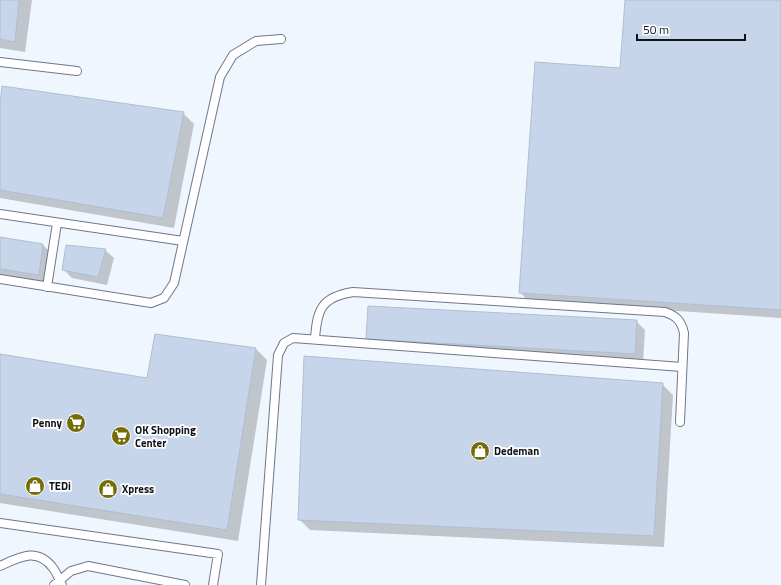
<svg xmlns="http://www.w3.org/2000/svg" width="781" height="585" font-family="'Titillium Web',sans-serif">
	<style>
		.shadow { fill: #0003 }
		.building { fill: #c6d5e9; stroke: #afbed2 }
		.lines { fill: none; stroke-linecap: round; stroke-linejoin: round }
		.lane-casing { stroke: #6b788a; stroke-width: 10 }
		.lane { stroke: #fff; stroke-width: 8 }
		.labels { text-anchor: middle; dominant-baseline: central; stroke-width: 3.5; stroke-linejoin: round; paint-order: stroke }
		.poi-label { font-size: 11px; font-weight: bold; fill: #0d1219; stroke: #fff; text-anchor: start }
	</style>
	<rect width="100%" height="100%" fill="#f0f6fe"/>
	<!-- shadow -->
	<path class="shadow" d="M 0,0 L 32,0 L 25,52 L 0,48 Z
		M 626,0 L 781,0 L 781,318 L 528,301 L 520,292 L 621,69 Z
		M 0,109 L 183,113 L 194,124 L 174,228 L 0,198 Z
		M 0,238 L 43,245 L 51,253 L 47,283 L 0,275 Z
		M 105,250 L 114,258 L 107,285 L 72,278 L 63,269 Z
		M 636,321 L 645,330 L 643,362 L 375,347 L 367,339 Z
		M 256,349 L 267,360 L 238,541 L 0,503 L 0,355 L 148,379 Z
		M 662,384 L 673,395 L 664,547 L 310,530 L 299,519 Z"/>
	<!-- building -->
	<path class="building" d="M 0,0 L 19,0 L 15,42 L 0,39 Z
		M 625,0 L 781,0 L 781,310 L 519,293 L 535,62 L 620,68 Z
		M 2,86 L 184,112 L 163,218 L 0,190 L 0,102 Z
		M 0,237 L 43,244 L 39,275 L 0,269 Z
		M 66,245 L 106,249 L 98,277 L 62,270 Z
		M 368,306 L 637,320 L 635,354 L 366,339 Z
		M 155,334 L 256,348 L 227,530 L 0,494 L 0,354 L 147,378 Z
		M 304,356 L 663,383 L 654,536 L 298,520 Z"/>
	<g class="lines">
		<defs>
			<path id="lane" d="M 0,62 L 77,71
				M 0,214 L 183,241
				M 0,279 L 151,303 L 164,298 L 174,283 L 220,77 L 233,55 L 256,41 L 281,39
				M 47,287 L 57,223
				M 315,339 C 317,310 321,297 353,292 L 665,312 C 676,316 681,320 684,333 L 680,422
				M 0,523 L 218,554 L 213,585
				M 0,566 C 20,557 37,547 53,568 C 57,573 59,580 62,585
				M 54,585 L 71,571 L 88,566 L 185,585
				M 261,585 L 278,355 L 284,343 L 293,338 L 682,367"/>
		</defs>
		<!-- lane casing -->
		<use href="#lane" class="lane-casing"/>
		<!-- lane -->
		<use href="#lane" class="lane"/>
	</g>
	<!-- icons -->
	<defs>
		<symbol id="supermarket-disc" viewBox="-11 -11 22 22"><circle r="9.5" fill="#746c07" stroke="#fff"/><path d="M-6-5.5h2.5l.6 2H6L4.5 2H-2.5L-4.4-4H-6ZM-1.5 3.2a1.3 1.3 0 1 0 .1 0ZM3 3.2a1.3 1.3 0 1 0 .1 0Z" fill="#fff"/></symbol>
		<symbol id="shop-disc" viewBox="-11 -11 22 22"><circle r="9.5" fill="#746c07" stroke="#fff"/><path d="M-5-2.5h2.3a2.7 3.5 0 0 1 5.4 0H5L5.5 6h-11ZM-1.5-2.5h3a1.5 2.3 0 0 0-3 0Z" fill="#fff"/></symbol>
	</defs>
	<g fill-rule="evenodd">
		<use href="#supermarket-disc" x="65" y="412" width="22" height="22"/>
		<use href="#supermarket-disc" x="110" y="425" width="22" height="22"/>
		<use href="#shop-disc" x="469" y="440" width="22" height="22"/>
		<use href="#shop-disc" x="24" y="475" width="22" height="22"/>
		<use href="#shop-disc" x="97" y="478" width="22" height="22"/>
	</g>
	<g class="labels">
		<!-- poi labels -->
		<g class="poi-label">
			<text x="62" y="423" text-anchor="end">Penny</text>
			<text x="135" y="430">OK Shopping<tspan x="135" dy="13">Center</tspan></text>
			<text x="494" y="451">Dedeman</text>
			<text x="49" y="486">TEDi</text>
			<text x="122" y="489">Xpress</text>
		</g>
	</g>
	<!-- scale -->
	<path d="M637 34v6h108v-6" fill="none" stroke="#0d1219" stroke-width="2"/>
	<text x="643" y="34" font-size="12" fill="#0d1219" stroke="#ffffff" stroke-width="3" paint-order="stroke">50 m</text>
</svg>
